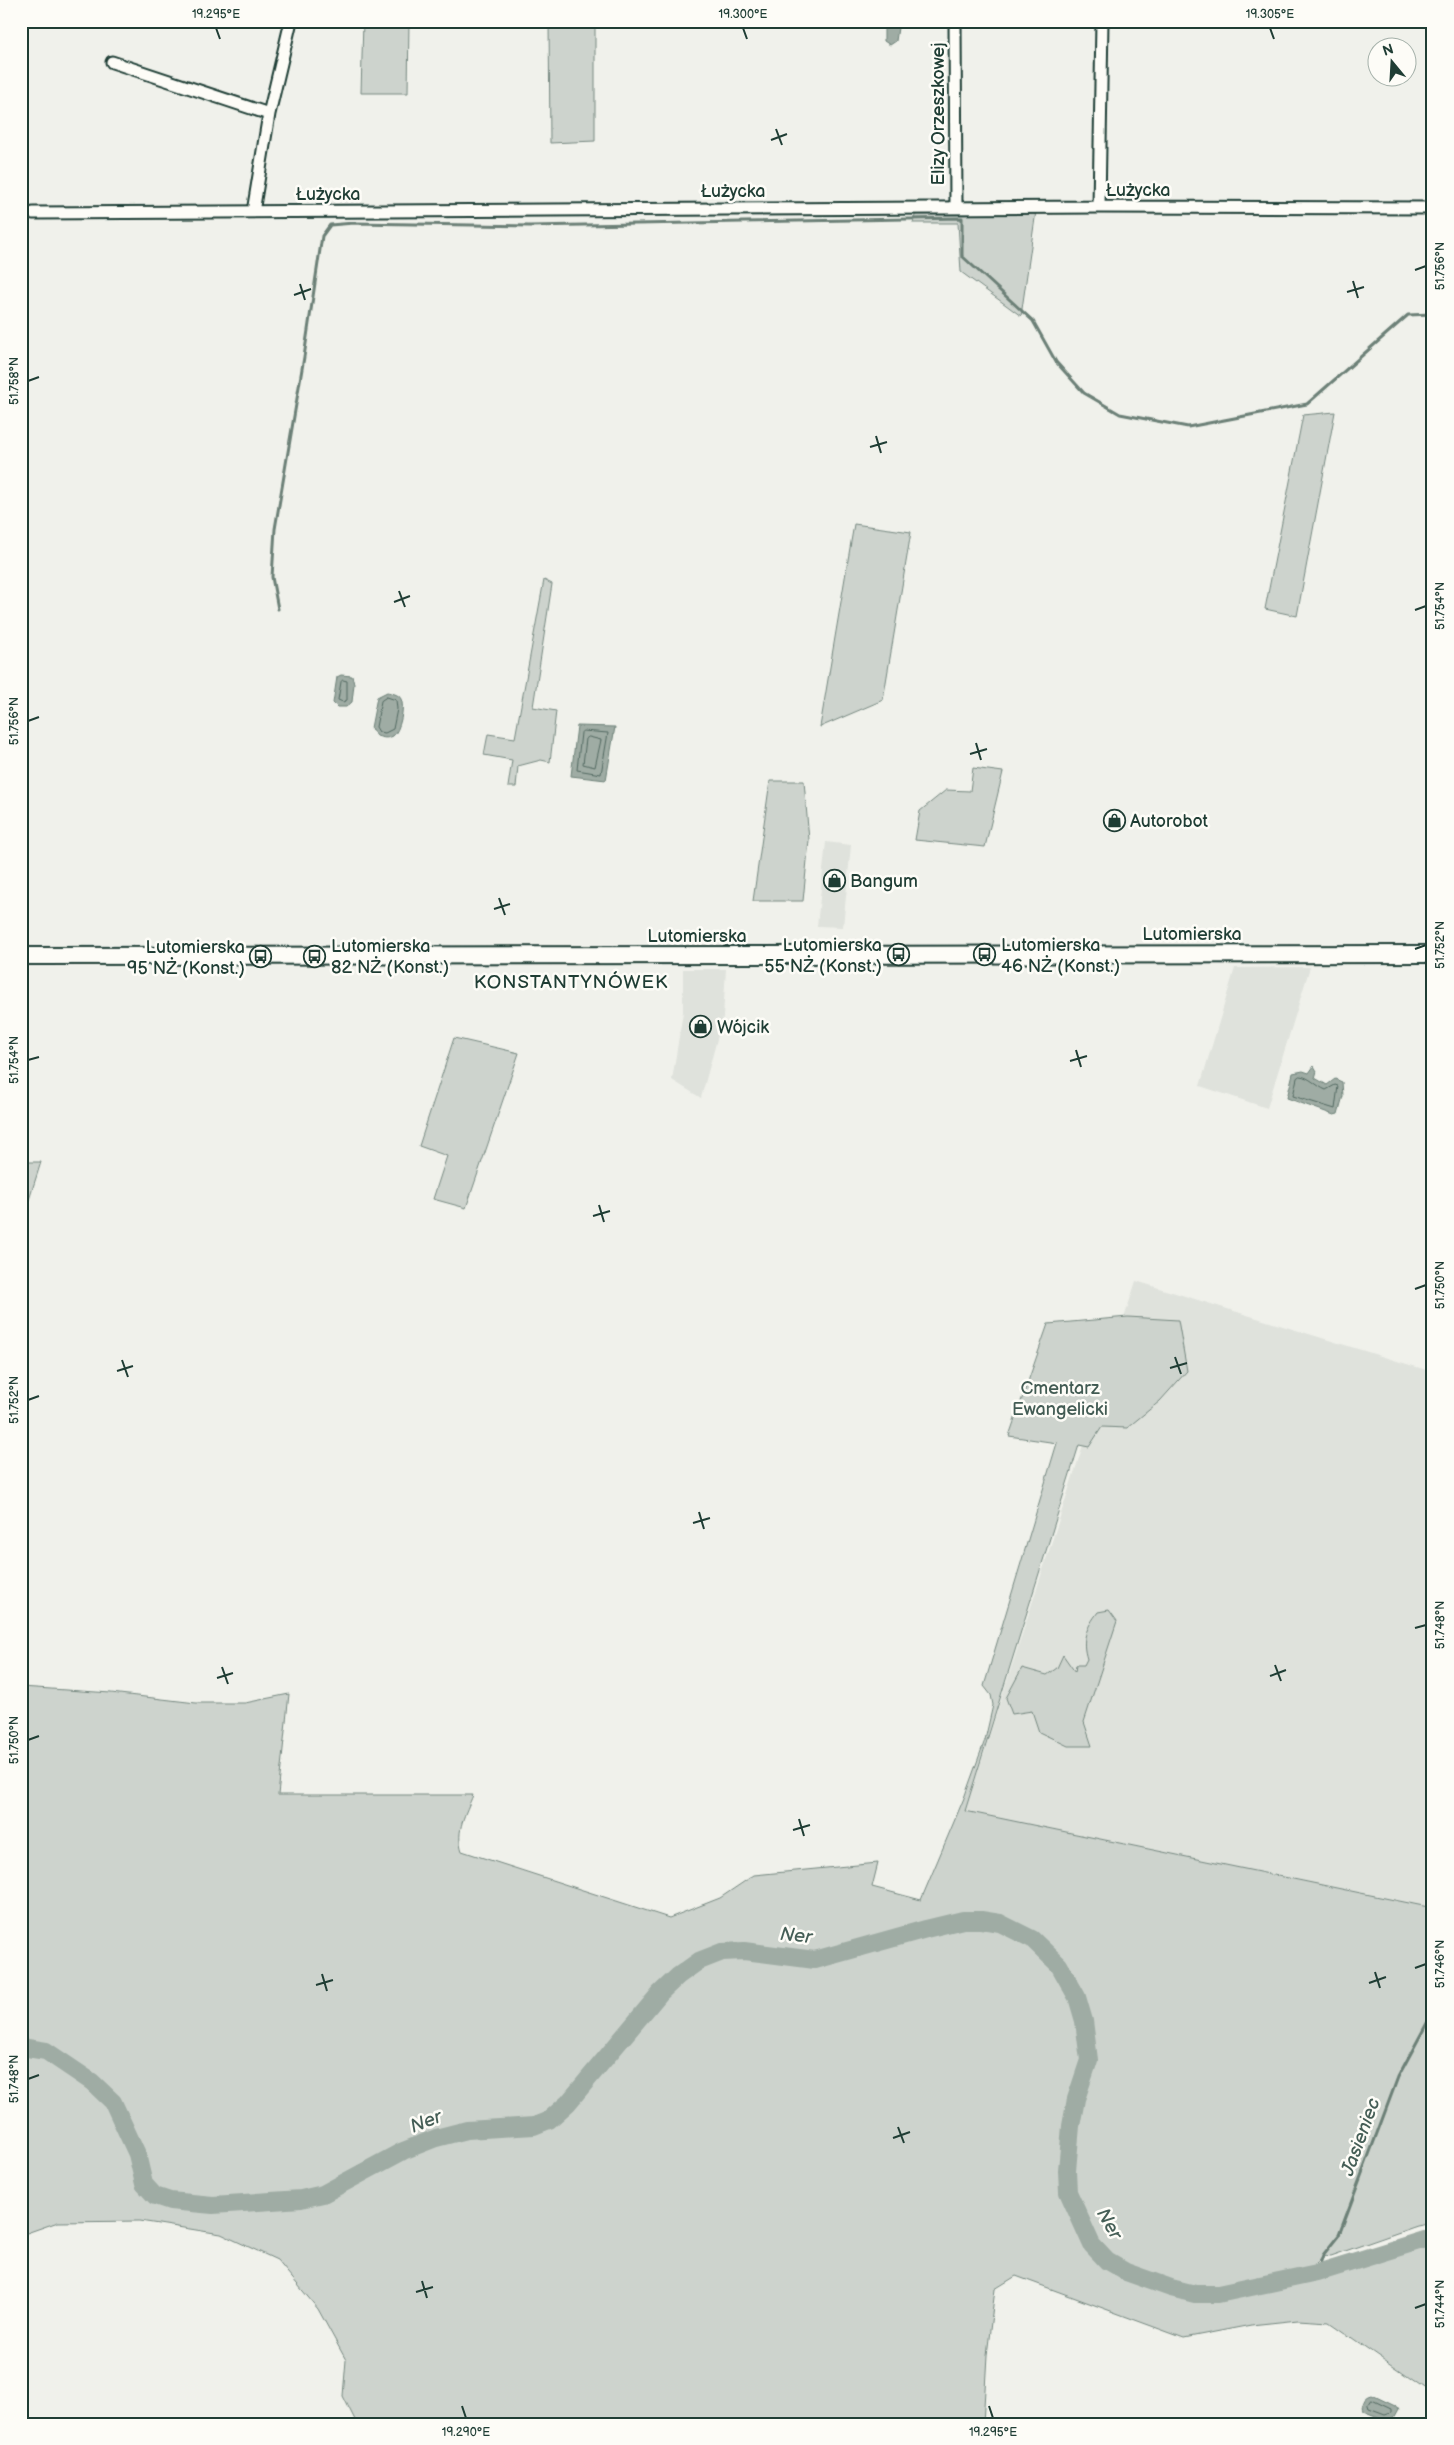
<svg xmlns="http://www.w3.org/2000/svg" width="1454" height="2445" font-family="'Balsamiq Sans',sans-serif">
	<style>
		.built { fill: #dfe2dc }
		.green { fill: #cdd3cd; stroke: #768880 }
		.water { fill: #9faca4; stroke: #6c8077 }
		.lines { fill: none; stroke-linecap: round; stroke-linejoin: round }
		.shore { stroke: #526961; stroke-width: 1 }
		.stream { stroke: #6c8077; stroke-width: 3 }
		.river { stroke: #9faca4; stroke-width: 18 }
		.minor-casing { stroke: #1f3d34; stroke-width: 15 }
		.secondary-casing { stroke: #1f3d34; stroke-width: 20 }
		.minor { stroke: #fdfcf7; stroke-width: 11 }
		.secondary { stroke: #fdfcf7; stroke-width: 16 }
		.ticks { fill: none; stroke: #1f3d34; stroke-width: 2 }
		.labels { text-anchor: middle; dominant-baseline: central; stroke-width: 5; stroke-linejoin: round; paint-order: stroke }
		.street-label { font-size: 18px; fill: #1f3d34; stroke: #fdfcf7 }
		.poi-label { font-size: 18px; fill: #1f3d34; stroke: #fdfcf7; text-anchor: start }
		.park-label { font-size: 18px; fill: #425b53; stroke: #fdfcf7 }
		.neighbourhood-label { font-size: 19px; letter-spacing: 1px; fill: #1f3d34; stroke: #fdfcf7 }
		.water-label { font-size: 19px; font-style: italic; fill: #455e56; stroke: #fdfcf7 }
		.neatline { fill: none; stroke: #1f3d34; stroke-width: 2 }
		.ticks-label { font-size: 12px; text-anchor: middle; fill: #1f3d34 }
	</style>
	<rect width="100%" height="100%" fill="#f0f1eb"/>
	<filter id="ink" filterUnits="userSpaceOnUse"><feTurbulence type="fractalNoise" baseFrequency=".02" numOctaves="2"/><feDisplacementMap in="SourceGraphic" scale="10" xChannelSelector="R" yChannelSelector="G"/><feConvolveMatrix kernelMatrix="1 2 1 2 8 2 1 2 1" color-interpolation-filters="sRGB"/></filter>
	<g filter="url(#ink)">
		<!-- built -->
		<path class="built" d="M 826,842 L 851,845 L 843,927 L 817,926 Z
			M 1310,967 L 1267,1108 L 1200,1086 L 1235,968 Z
			M 683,969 L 726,969 L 723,1017 L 701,1098 L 672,1080 L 683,1012 Z
			M 1136,1281 L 1433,1372 L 1433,1908 L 965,1811 Z"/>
		<!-- green -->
		<path class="green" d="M 363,21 L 409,21 L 408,93 L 361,93 Z
			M 549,21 L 595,21 L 595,141 L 550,143 Z
			M 1036,211 L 1021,316 L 961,272 L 958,223 L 913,223 L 916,212 Z
			M 1335,412 L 1297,616 L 1265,609 L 1303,415 Z
			M 854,524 L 911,532 L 883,700 L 820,727 Z
			M 544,580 L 552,584 L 533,707 L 556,711 L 550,762 L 541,760 L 518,766 L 516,787 L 508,787 L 512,760 L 484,755 L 488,734 L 515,738 Z
			M 973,768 L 1003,772 L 985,847 L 915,840 L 920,811 L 946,790 L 970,791 Z
			M 770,781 L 804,781 L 809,840 L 803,901 L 753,901 Z
			M 454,1038 L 519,1053 L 466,1208 L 433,1199 L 447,1156 L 419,1146 Z
			M 21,1162 L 41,1162 L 22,1222 L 21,1221 Z
			M 1128,1317 L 1178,1320 L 1187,1371 L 1160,1401 L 1127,1428 L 1102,1427 L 1089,1447 L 1079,1445 L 965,1811 L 1433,1908 L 1433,2223 L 1417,2226 L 1331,2256 L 1323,2255 L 1303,2281 L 1433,2245 L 1433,2394 L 1329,2322 L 1298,2320 L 1251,2325 L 1184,2338 L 1016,2276 L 995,2289 L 987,2355 L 983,2424 L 357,2424 L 343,2396 L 346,2360 L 318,2309 L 277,2260 L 221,2234 L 140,2221 L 58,2222 L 21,2235 L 21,1687 L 111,1693 L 196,1703 L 245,1703 L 289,1694 L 278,1795 L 473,1795 C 466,1813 455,1831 462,1851 L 669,1918 L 720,1898 L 754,1875 L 878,1863 L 872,1887 L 921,1900 L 964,1798 L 985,1740 L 993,1705 L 991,1695 L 984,1686 L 1057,1443 L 1009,1436 L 1048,1324 Z
			M 1109,1610 L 1117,1621 L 1084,1722 L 1092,1746 L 1068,1746 L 1039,1732 L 1032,1711 L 1012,1714 L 1006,1698 L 1022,1668 L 1047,1675 L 1057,1668 L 1063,1655 L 1075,1672 L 1076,1665 L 1084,1665 L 1087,1659 C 1081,1640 1086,1628 1098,1612 Z"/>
		<!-- water -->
		<path class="water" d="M 884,21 L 899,21 L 896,41 L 890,45 L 884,41 Z
			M 341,675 L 352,676 L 354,684 L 352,702 L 346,707 L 337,707 L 333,703 L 337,677 Z
			M 387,692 C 391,693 399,694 401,699 C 405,707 400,731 393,736 C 387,739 383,738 377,736 L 371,728 L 377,697 Z
			M 577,726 L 615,727 L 606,780 L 571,776 Z
			M 1314,1066 L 1317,1071 L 1315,1078 L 1327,1085 L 1335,1079 L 1342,1082 L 1343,1096 L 1338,1114 L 1334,1115 L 1287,1098 L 1293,1073 L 1303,1071 L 1309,1073 Z
			M 1372,2394 L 1395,2405 L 1398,2409 L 1393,2418 L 1384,2419 L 1364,2411 C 1362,2404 1363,2396 1372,2394 Z"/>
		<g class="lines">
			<!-- shore -->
			<path class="shore" d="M 343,680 L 347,681 L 347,700 L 343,702 L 338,700 L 341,682 Z
				M 387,697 L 396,700 L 397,709 L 393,729 L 385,733 L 379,732 L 376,727 L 381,701 Z
				M 583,731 L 608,733 L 601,774 L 577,770 L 581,733 Z
				M 589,737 L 601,740 L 595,767 L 583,764 L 586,739 Z
				M 1300,1076 C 1310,1077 1316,1086 1326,1090 L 1335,1085 L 1338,1086 L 1335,1109 L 1293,1096 L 1297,1078 Z
				M 1372,2399 L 1391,2408 L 1391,2412 L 1385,2414 L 1369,2408 L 1368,2405 Z"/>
			<!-- stream -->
			<path class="stream" d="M 278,609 L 272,577 L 275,529 L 304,357 L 322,236 L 330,225 L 354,223 L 530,226 L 962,218 L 962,256 L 1033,321 L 1056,362 L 1084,393 L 1120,414 L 1188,427 L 1307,404 L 1408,315 L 1433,314
				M 1317,2273 L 1323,2255 L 1339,2235 L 1398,2077 L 1433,2012"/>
			<!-- river -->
			<path class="river" d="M 21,2047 L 46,2051 L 92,2082 L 113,2102 L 137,2154 L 144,2184 L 155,2196 L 170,2201 L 213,2205 L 301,2199 L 323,2194 L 403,2151 L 436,2138 L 467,2130 L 534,2126 L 549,2120 L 568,2103 L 660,1993 L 678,1976 L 699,1961 L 722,1952 L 744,1951 L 815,1960 L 926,1929 L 963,1920 L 981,1920 L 1000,1923 L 1032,1939 L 1059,1965 L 1077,1997 L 1084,2021 L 1089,2060 L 1076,2099 L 1071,2126 L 1067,2170 L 1068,2192 L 1092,2245 L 1107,2261 L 1126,2272 L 1171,2288 L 1195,2294 L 1218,2294 L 1317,2273 L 1433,2237"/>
			<defs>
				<path id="minor" d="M 955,21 L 956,207
					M 112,62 L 269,114
					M 1099,207 L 1102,21
					M 253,212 L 269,114 L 291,21
					M 33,213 L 1099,207 L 1433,208"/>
				<path id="secondary" d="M 21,956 L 1433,954"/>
			</defs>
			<!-- minor casing -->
			<use href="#minor" class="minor-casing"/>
			<!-- secondary casing -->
			<use href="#secondary" class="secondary-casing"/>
			<!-- minor -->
			<use href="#minor" class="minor"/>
			<!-- secondary -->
			<use href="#secondary" class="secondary"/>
		</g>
	</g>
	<!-- ticks -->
	<path class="ticks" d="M 216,28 L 220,39M 743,28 L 747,39M 1270,28 L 1274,39M 776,129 L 782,145M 771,140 L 787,134M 1415,270 L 1426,266M 1353,281 L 1358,298M 300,284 L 305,300M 1347,292 L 1364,287M 294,295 L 311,289M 28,381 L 39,377M 876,436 L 881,453M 870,447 L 887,442M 399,591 L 405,607M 394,602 L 410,596M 1415,610 L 1426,606M 28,721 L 39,717M 976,743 L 981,760M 970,754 L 987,749M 499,898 L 505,915M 494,909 L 510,904M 1415,949 L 1426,945M 1076,1050 L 1081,1067M 28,1060 L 39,1057M 1070,1061 L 1087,1056M 599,1205 L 604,1222M 593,1216 L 610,1211M 1415,1289 L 1426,1285M 1175,1357 L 1181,1374M 122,1360 L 128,1377M 1170,1368 L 1187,1363M 117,1371 L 133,1366M 28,1400 L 39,1396M 699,1512 L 704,1529M 693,1523 L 710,1518M 1415,1628 L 1426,1625M 1275,1665 L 1281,1681M 222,1667 L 228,1684M 1270,1676 L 1286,1670M 217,1678 L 233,1673M 28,1740 L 39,1736M 799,1819 L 804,1836M 793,1830 L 810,1825M 1415,1968 L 1426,1964M 1375,1972 L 1380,1988M 322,1974 L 327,1991M 1369,1983 L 1386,1977M 316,1985 L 333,1980M 28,2079 L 39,2075M 898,2127 L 904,2143M 893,2138 L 910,2132M 422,2281 L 427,2298M 416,2292 L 433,2287M 1415,2308 L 1426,2304M 462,2406 L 466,2418M 989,2406 L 993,2418"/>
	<!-- icons -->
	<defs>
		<symbol id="shop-ring" viewBox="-11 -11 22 22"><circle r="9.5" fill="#fdfcf7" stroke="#1f3d34" stroke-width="1.5"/><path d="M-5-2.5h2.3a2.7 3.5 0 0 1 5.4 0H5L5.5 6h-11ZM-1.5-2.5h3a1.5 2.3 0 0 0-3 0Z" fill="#1f3d34"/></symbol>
		<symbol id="bus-ring" viewBox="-11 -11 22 22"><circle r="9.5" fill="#fdfcf7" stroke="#1f3d34" stroke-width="1.5"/><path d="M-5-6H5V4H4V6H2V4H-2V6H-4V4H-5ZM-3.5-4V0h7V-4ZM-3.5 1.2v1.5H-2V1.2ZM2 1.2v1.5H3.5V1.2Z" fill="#1f3d34"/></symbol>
	</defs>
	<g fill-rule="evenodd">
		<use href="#shop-ring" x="1102" y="808" width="25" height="25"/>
		<use href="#shop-ring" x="822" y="868" width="25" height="25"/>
		<use href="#bus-ring" x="886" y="942" width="25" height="25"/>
		<use href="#bus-ring" x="972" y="942" width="25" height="25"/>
		<use href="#bus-ring" x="302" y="944" width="25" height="25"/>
		<use href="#bus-ring" x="248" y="944" width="25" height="25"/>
		<use href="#shop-ring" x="688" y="1014" width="25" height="25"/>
	</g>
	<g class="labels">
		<!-- street labels -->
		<g class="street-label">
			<text transform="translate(938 114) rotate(-90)">Elizy Orzeszkowej</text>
			<text x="1138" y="190">Łużycka</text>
			<text x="733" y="191">Łużycka</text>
			<text x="328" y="194">Łużycka</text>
			<text x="1192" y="934">Lutomierska</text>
			<text x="697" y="936">Lutomierska</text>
		</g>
		<!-- poi labels -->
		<g class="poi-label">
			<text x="1130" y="821">Autorobot</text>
			<text x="850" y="881">Bangum</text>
			<text x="882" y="945" text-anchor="end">Lutomierska<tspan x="882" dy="21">55 NŻ (Konst.)</tspan></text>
			<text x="1001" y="945">Lutomierska<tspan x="1001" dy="21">46 NŻ (Konst.)</tspan></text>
			<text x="331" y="946">Lutomierska<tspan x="331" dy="21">82 NŻ (Konst.)</tspan></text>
			<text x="245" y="947" text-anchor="end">Lutomierska<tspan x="245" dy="21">95 NŻ (Konst.)</tspan></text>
			<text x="717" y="1027">Wójcik</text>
		</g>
		<!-- park labels -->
		<g class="park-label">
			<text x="1060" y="1388">Cmentarz<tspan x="1060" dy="21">Ewangelicki</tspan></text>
		</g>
		<!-- neighbourhood labels -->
		<g class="neighbourhood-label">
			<text x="571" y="982">KONSTANTYNÓWEK</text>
		</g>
		<!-- water labels -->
		<g class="water-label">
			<text transform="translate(796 1936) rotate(6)">Ner</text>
			<text transform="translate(426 2122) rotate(-21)">Ner</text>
			<text transform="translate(1361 2137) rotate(-70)">Jasieniec</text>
			<text transform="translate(1109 2224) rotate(60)">Ner</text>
		</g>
	</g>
	<!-- margin -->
	<rect width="1454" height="2445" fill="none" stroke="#fdfcf7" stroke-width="55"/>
	<!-- north arrow -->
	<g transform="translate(1392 62) rotate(342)"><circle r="24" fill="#fdfcf7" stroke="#a4b0a9"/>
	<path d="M0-4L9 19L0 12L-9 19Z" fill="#1f3d34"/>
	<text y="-8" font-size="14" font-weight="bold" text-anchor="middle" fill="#1f3d34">N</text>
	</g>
	<rect x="28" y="28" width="1398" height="2390" class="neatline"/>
	<g class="ticks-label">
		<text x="216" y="18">19.295°E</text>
		<text x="743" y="18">19.300°E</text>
		<text x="1270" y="18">19.305°E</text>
		<text transform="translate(1440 266) rotate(-90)" y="4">51.756°N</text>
		<text transform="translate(14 381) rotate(-90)" y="4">51.758°N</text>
		<text transform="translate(1440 606) rotate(-90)" y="4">51.754°N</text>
		<text transform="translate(14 721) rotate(-90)" y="4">51.756°N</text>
		<text transform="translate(1440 945) rotate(-90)" y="4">51.752°N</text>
		<text transform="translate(14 1060) rotate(-90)" y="4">51.754°N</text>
		<text transform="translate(1440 1285) rotate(-90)" y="4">51.750°N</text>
		<text transform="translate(14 1400) rotate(-90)" y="4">51.752°N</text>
		<text transform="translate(1440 1625) rotate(-90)" y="4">51.748°N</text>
		<text transform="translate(14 1740) rotate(-90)" y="4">51.750°N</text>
		<text transform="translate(1440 1964) rotate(-90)" y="4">51.746°N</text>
		<text transform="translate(14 2079) rotate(-90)" y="4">51.748°N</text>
		<text transform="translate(1440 2304) rotate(-90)" y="4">51.744°N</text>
		<text x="466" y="2436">19.290°E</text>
		<text x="993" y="2436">19.295°E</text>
	</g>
</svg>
